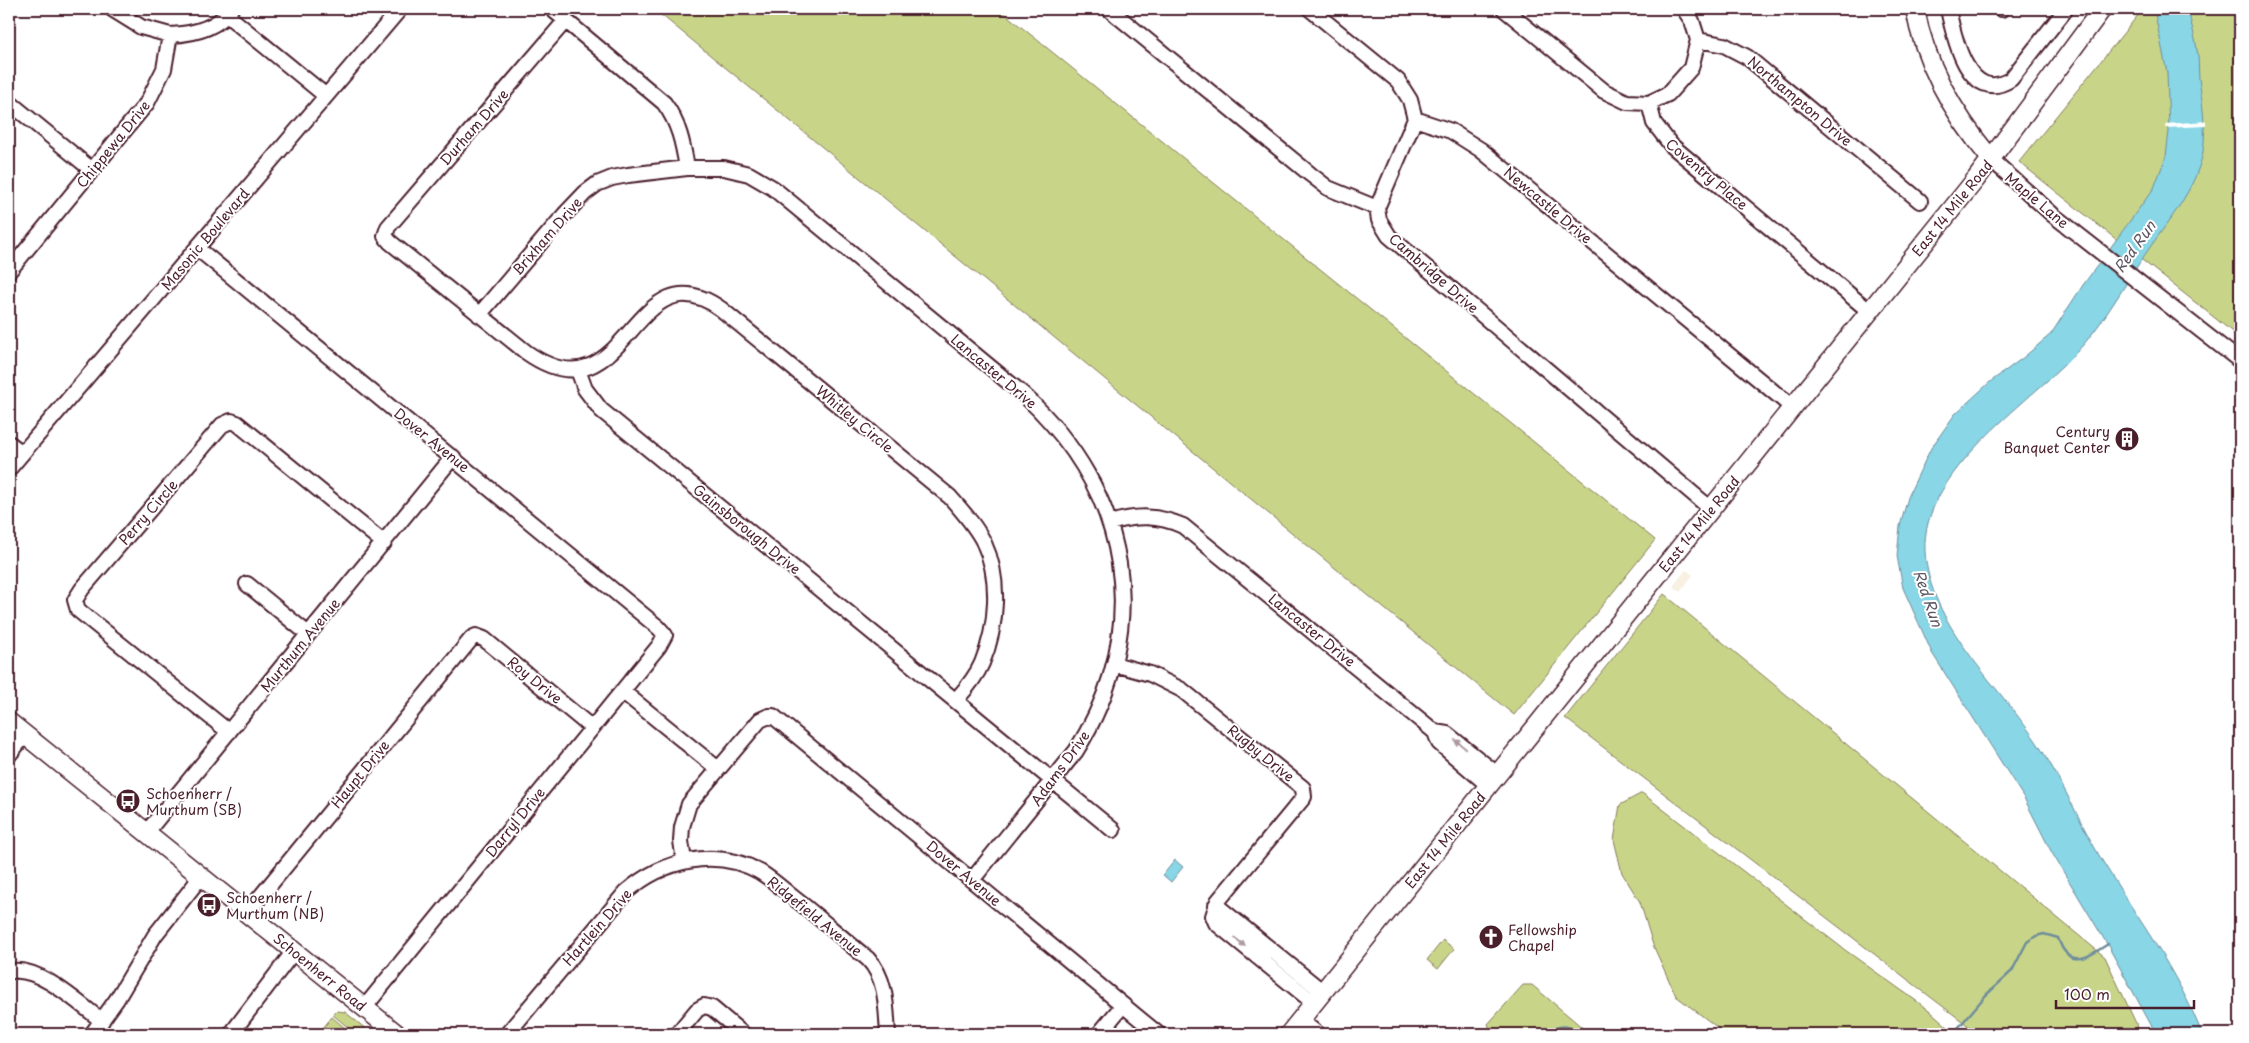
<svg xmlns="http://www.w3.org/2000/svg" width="2249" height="1043" font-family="'Playpen Sans',sans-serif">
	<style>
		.built { fill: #f8f0e1 }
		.green { fill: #c8d589; stroke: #897a5a }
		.water { fill: #88d6e6; stroke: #6f8d9b }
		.pier { fill: #fff }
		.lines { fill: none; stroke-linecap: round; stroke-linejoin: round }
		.stream { stroke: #6f8d9b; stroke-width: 2.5 }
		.minor-casing { stroke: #4a1f2b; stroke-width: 18 }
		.major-casing { stroke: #4a1f2b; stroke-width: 21 }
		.minor { stroke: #fff; stroke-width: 14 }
		.major { stroke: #fff; stroke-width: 18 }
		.oneway { fill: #ae9aa0 }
		.labels { text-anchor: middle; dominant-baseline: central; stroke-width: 4; stroke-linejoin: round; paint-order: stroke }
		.street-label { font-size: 14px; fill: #4a1f2b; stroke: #fff }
		.poi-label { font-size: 14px; fill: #4a1f2b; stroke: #fff; text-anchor: start }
		.water-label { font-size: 15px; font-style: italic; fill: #5d5663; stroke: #fff }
	</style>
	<rect width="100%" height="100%" fill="#fff"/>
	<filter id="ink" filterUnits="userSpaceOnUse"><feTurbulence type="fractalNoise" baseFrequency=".02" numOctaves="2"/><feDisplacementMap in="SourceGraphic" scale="10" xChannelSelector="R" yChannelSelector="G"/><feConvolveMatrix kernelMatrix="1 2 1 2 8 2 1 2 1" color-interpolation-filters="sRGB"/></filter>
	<g filter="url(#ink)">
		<!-- built -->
		<path class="built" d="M 1686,570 L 1693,575 L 1680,592 L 1673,586 Z"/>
		<!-- green -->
		<path class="green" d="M 654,9 L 999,9 L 1655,540 L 1514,715 Z
			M 2143,9 L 2240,9 L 2240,338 L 2019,162 Z
			M 1664,594 L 2105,957 L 2141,1034 L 1979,1034 L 1565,718 Z
			M 1642,793 L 1845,950 L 1929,1010 L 1956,1034 L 1726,1034 L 1676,996 L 1653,945 L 1640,902 L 1622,873 L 1614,840 L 1620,805 Z
			M 1443,940 L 1454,949 L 1438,969 L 1427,960 Z
			M 1523,985 L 1532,985 L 1590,1034 L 1492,1034 L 1488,1024 Z
			M 337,1011 L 345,1012 L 372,1034 L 356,1034 L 333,1015 Z
			M 332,1017 L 352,1034 L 318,1034 Z"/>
		<!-- water -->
		<path class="water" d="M 2154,9 L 2188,9 C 2191,24 2196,40 2198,56 C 2199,66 2198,76 2200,86 C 2203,110 2208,140 2200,164 C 2189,199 2164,226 2144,256 C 2122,289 2102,326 2074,355 C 2027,405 1921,472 1925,551 C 1929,624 1997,683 2036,741 C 2061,778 2078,819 2100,857 C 2135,915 2178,971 2202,1034 L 2156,1034 L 2107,944 L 2052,853 L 2024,798 L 1932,653 L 1903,588 L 1897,556 L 1900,526 L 1909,494 L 1931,448 L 1955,414 L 1990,382 L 2024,357 L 2051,334 L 2083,285 L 2154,188 L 2166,156 L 2169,131 L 2167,73 Z
			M 1175,860 L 1183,867 L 1171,882 L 1163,875 Z"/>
		<!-- pier -->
		<path class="pier" d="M 2206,121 L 2206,126 L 2166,128 L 2165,124 Z"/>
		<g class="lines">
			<!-- stream -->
			<path class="stream" d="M 1546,1034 C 1561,1022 1569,1026 1584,1034
				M 1953,1034 L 1986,995 L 2012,971 L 2027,942 L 2036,936 L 2044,934 L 2058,938 C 2069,971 2088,957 2108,944"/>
			<defs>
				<path id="minor" d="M 112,9 L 141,27 L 170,35
					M 552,9 L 664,103 C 679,123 683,144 687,168
					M 1109,9 L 1310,174 L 1328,188 L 1377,208
					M 1310,9 L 1398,81 L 1410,100 L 1415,119
					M 1504,9 L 1604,91 L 1627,102 L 1649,103 L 1668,94 L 1691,68 L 1698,40 L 1692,21 L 1684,9
					M 1948,9 C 1954,38 1969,106 2011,79 L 2066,9
					M 2001,9 L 2002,9
					M 227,15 L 326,96
					M 566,20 L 388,227 L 385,236 L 390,242 L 526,352 C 629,425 631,244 721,309 L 950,497 C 962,511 976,526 984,543 C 1001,579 997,627 982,663 C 976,677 966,689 956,700
					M 1698,40 L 1724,45 L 1747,57 L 1920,201
					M 9,102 L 92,170
					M 1649,103 L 1654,123 L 1671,145 L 1869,311
					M 1415,119 L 1451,131 L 1481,150 L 1792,407
					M 1991,159 L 2053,215 L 2240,361
					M 1377,208 L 1379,220 L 1389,236 L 1711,509
					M 1377,208 L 1415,119
					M 197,248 L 659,628 L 665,635 L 659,646 L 364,1008
					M 9,271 L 147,103 L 164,69 L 170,35 C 193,34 217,29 231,9
					M 479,315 L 565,214 L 585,193 L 597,184 L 612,178 L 628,175 L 687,168 L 724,168 L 749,174 L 773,188 L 1024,395 C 1131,494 1153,627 1076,751 L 972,880
					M 578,370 L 585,389 L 601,410 L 1113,830
					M 9,443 L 22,453
					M 9,469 L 400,9
					M 1110,523 C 1137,515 1158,515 1183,526 L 1435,732
					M 247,584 L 308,634
					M 1114,664 L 1150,674 L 1182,690 L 1303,788 L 1304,797 L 1218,901 L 1213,916 L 1216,923 L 1314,1003
					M 622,691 L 718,769
					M 229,732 L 78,610 L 75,600 L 82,589 L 222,425 L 231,421 L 237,423 L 384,543
					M 9,755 L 25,735
					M 1489,786 L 1439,743 L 1435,732 L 1447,734 L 1498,775
					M 146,833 L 453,457
					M 684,861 L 681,841 L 682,827 L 689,804 L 760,720 L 769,716 L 773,716 L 1158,1034
					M 1216,905 L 1323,992
					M 247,913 L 472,638 L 476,636 L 484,639 L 592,728
					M 9,972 C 36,963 81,1005 102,1021
					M 1300,1020 L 1318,1034
					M 92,1034 L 117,999 L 155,935 L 200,878
					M 231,1034 L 294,951
					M 507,1034 L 626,892 C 663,860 715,847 760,872 C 775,881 789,895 803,905 C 825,923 846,941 868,959 C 887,979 886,1008 888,1034
					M 677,1034 L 697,1010 L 704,1006 L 712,1008 L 743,1034
					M 1099,1034 L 1123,1005"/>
				<path id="major" d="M 1915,9 C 1925,64 1955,116 1991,159
					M 9,722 L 397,1034
					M 1289,1034 L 1976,179 L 2102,9"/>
			</defs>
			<!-- minor casing -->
			<use href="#minor" class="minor-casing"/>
			<!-- major casing -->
			<use href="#major" class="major-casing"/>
			<!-- minor -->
			<use href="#minor" class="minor"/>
			<!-- major -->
			<use href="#major" class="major"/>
		</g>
		<!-- one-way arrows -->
		<defs><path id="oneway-solid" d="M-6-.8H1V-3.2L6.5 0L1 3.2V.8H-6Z" transform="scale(1.25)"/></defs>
		<g class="oneway">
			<use href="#oneway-solid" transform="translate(1460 744) rotate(-141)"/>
			<use href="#oneway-solid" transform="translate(1240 942) rotate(39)"/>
		</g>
	</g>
	<!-- icons -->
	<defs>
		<symbol id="building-disc" viewBox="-11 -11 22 22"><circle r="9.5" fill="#4a1f2b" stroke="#fff"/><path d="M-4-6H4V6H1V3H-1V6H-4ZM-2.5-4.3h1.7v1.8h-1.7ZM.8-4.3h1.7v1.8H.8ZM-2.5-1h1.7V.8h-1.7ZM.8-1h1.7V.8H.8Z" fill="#fff"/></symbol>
		<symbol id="bus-disc" viewBox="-11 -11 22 22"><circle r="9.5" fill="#4a1f2b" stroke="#fff"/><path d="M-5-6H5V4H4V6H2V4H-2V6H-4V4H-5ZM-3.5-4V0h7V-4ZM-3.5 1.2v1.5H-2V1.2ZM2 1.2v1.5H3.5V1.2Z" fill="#fff"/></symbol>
		<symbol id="church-disc" viewBox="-11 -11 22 22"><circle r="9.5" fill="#4a1f2b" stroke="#fff"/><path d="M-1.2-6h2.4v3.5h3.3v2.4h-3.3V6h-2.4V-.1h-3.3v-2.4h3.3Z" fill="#fff"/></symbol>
	</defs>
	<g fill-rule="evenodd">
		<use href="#building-disc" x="2113" y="425" width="28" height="28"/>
		<use href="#bus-disc" x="114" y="787" width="28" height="28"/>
		<use href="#bus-disc" x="195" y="891" width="28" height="28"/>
		<use href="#church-disc" x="1477" y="923" width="28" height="28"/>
	</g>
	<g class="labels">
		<!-- street labels -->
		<g class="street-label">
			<text transform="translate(1800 101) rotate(40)">Northampton Drive</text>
			<text transform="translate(474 127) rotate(-49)">Durham Drive</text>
			<text transform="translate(113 144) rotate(-51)">Chippewa Drive</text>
			<text transform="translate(1707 174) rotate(40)">Coventry Place</text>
			<text transform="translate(2037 200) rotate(40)">Maple Lane</text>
			<text transform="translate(1548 205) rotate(40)">Newcastle Drive</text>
			<text transform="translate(1952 208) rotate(-51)">East 14 Mile Road</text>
			<text transform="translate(547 236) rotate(-49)">Brixham Drive</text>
			<text transform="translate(205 239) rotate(-50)">Masonic Boulevard</text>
			<text transform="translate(1434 273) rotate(41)">Cambridge Drive</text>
			<text transform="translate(994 371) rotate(40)">Lancaster Drive</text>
			<text transform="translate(855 419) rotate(40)">Whitley Circle</text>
			<text transform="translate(432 440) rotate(39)">Dover Avenue</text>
			<text transform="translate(148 512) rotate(-49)">Perry Circle</text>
			<text transform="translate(1699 524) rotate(-51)">East 14 Mile Road</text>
			<text transform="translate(747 529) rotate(39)">Gainsborough Drive</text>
			<text transform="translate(1312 630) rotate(39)">Lancaster Drive</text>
			<text transform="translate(300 645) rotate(-51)">Murthum Avenue</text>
			<text transform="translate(535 680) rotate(39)">Roy Drive</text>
			<text transform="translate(1261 753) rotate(39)">Rugby Drive</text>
			<text transform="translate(1060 768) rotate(-54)">Adams Drive</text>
			<text transform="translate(360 774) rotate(-51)">Haupt Drive</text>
			<text transform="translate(515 822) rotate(-51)">Darryl Drive</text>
			<text transform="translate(1445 840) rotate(-51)">East 14 Mile Road</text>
			<text transform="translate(964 873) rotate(40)">Dover Avenue</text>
			<text transform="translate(815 916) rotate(39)">Ridgefield Avenue</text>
			<text transform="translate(597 927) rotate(-49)">Hartlein Drive</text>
			<text transform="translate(320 972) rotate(39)">Schoenherr Road</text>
		</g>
		<!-- poi labels -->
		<g class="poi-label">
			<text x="2110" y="431" text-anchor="end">Century<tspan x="2110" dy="16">Banquet Center</tspan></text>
			<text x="146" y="793">Schoenherr /<tspan x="146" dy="16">Murthum (SB)</tspan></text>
			<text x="226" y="897">Schoenherr /<tspan x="226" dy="16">Murthum (NB)</tspan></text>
			<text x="1508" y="929">Fellowship<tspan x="1508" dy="16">Chapel</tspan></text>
		</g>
		<!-- water labels -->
		<g class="water-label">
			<text transform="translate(2134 246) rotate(-54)">Red Run</text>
			<text transform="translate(1929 598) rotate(71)">Red Run</text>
		</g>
	</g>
	<!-- margin -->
	<rect width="2249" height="1043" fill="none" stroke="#fff" stroke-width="30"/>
	<rect x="15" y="15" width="2219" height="1013" fill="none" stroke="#4a1f2b" stroke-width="2" filter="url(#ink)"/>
	<!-- scale -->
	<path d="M2056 1000v8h138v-8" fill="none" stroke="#4a1f2b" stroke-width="2.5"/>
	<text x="2064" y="1000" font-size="15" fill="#4a1f2b" stroke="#ffffff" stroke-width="4" paint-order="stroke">100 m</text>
</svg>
